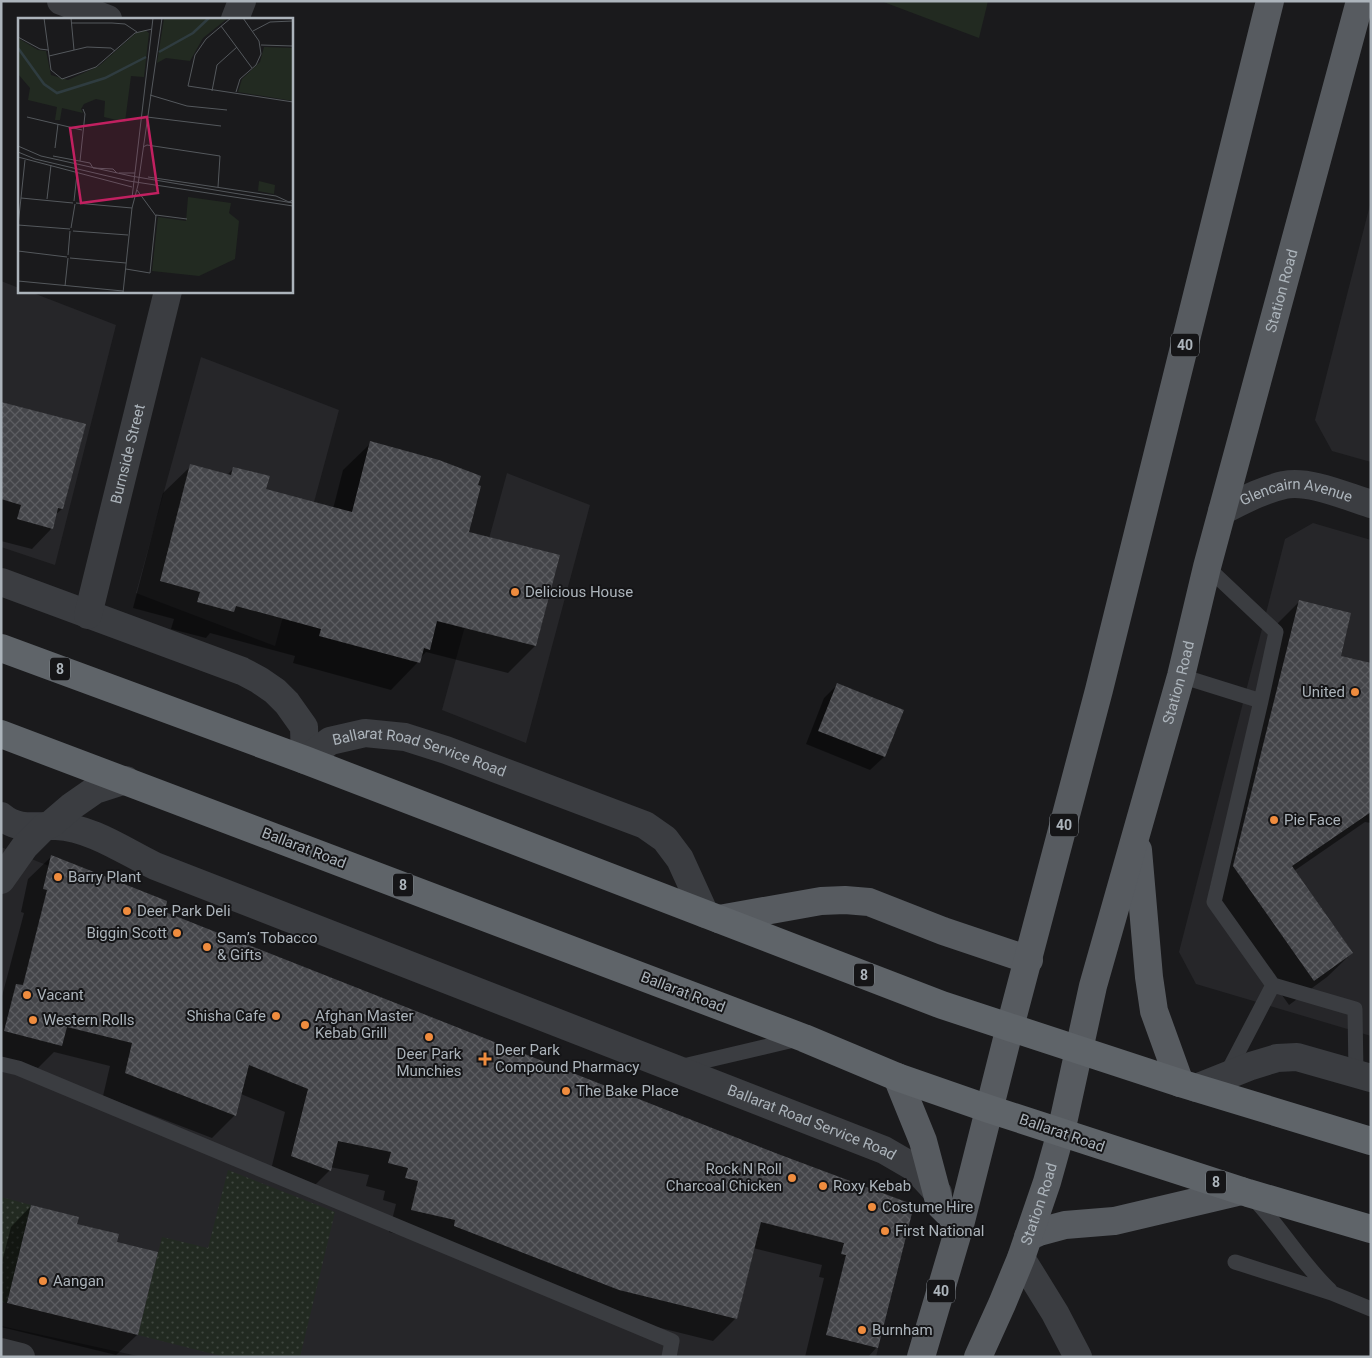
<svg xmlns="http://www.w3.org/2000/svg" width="1372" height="1358" font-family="Roboto,sans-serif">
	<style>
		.built { fill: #262629 }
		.grass { fill: url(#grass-dots) }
		.park { fill: #222a21 }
		.shadow { fill: #0007 }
		.building { fill: url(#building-cross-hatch) }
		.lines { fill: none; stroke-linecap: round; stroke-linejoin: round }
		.service { stroke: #3b3d41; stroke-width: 15 }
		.minor { stroke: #3b3d41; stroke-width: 28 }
		.primary { stroke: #575b60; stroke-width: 28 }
		.trunk { stroke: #5f6469; stroke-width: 28 }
		.poi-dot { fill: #ef8c3e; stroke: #151517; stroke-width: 2 }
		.labels { text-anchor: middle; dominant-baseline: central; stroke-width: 4; stroke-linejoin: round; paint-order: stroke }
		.shield { fill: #151517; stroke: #7f848a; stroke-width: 1 }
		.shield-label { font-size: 14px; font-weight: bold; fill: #acb4bb }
		.street-label { font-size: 15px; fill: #acb4bb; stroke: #151517 }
		.poi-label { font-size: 15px; fill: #acb4bb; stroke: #151517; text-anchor: start }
		.inset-river { fill: none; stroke: #2f3c40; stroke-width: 2.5 }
		.inset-road { fill: none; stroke: #54585c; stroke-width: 1 }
		.view { fill: #c12060; fill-opacity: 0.15; stroke: #c12060; stroke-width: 2.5 }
		.inset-edge { fill: none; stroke: #acb4bb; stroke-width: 2.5 }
	</style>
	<defs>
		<pattern id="grass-dots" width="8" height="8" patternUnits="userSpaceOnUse" patternTransform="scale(1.25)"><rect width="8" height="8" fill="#222a21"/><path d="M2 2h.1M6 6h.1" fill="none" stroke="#3f463f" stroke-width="1.8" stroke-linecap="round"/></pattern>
		<pattern id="building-cross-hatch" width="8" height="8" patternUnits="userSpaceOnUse" patternTransform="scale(1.25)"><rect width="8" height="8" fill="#444549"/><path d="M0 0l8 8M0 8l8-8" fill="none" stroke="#5c5d61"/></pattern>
	</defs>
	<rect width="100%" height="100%" fill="#1a1a1c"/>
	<!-- built -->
	<path class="built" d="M 1371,201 L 1371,462 L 1332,451 L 1315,420 Z
		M 1,281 L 19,288 L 19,291 L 28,291 L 116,325 L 55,565 L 1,547 Z
		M 201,357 L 339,410 L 275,646 L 136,593 Z
		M 507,473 L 590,505 L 526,743 L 442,710 Z
		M 1313,523 L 1371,540 L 1371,1036 L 1196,984 L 1179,952 L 1285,539 Z
		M 1,847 L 778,1154 L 910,1203 L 913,1209 L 876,1357 L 142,1357 L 1,1326 Z"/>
	<!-- grass -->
	<path class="grass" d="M 228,1170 L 335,1212 L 300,1357 L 225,1357 L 138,1335 L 162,1237 L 208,1248 Z
		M 1,1197 L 31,1205 L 7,1303 L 1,1302 Z"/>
	<!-- park -->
	<path class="park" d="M 881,1 L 988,1 L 979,38 Z"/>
	<!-- shadow -->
	<path class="shadow" d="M 1,407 L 62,509 L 55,515 L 52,528 L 32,549 L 1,541 Z
		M 371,443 L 468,533 L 558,556 L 535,646 L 508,673 L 426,652 L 420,658 L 418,662 L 391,690 L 293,663 L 295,656 L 210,633 L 206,638 L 171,629 L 174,619 L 133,608 L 163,493 L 191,466 L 227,475 L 234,468 L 265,490 L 333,509 L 343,470 Z
		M 1299,602 L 1339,657 L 1371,664 L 1371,823 L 1365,822 L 1294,871 L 1352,953 L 1327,977 L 1289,1005 L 1209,891 L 1275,626 Z
		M 838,684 L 903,710 L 884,757 L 870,770 L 806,744 L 824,698 Z
		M 51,857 L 163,913 L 778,1155 L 913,1205 L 877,1347 L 868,1357 L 805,1357 L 824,1278 L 819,1277 L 822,1265 L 753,1248 L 736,1318 L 713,1341 L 596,1312 L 433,1243 L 389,1232 L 396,1204 L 383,1200 L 385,1191 L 366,1186 L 369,1175 L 330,1167 L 330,1170 L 307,1193 L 269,1178 L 285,1112 L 241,1094 L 235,1115 L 212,1138 L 103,1096 L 110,1066 L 54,1052 L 38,1068 L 1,1058 L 1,1000 L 24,913 L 21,912 L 28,879 Z
		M 31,1206 L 115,1243 L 157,1253 L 137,1335 L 116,1355 L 1,1327 L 1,1266 L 11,1227 Z"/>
	<!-- building -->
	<path class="building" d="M 1,402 L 86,424 L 63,509 L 58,508 L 53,529 L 17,519 L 21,505 L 1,499 Z
		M 370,441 L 439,460 L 481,476 L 478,485 L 481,486 L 469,532 L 560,555 L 536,646 L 437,621 L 430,650 L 424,648 L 420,663 L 319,636 L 321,629 L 236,606 L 234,612 L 197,602 L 200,592 L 160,581 L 190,464 L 231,475 L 233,467 L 270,476 L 266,489 L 352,512 Z
		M 1299,600 L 1351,613 L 1341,656 L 1371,663 L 1371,812 L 1292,866 L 1353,953 L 1314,981 L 1233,866 Z
		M 837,683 L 904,710 L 885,757 L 818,731 Z
		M 51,855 L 167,901 L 165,912 L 778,1154 L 914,1205 L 878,1348 L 826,1335 L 846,1255 L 841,1254 L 844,1243 L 761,1222 L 737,1319 L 619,1290 L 454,1226 L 455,1220 L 411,1210 L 418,1181 L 405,1178 L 408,1168 L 388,1163 L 391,1152 L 338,1141 L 331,1171 L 291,1156 L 308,1089 L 249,1065 L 236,1116 L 125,1073 L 132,1043 L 67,1027 L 62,1046 L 4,1031 L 16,984 L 23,985 L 47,890 L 43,889 Z
		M 31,1205 L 79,1217 L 77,1224 L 119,1234 L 117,1242 L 158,1252 L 138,1335 L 7,1303 Z"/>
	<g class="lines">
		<!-- service -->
		<path class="service" d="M 1207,567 L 1276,632 L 1261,701
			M 1181,676 L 1261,701 L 1214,902 L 1273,985 L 1226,1075
			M 1273,985 L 1355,1009 L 1356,1074
			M 1,1064 L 18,1068 L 672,1341 L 669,1357
			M 679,1067 L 798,1039
			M 1253,1198 C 1281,1227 1301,1263 1330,1290
			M 1235,1262 L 1332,1293 L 1371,1309"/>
		<!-- minor -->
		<g class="minor">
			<path d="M 61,1 L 108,19"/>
			<path d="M 235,19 L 242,1"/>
			<path id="s1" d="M 1222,511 C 1242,501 1262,490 1284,485 C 1310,480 1345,496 1371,504"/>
			<path d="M 1,582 L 242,671 L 259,680 L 275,691 L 287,703 L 304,727 L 305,760"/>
			<path id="s2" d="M 88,615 L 168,291"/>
			<path id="s3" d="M 305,760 L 330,741 L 365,733 L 405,737 L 446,750 L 645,825 L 665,839 L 680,859 L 705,914"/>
			<path id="s4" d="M 1,816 C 19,831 35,825 56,826 C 92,828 124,851 155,866 L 884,1150 L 915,1168 L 938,1193"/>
			<path d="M 1,880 L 25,846 L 44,827 L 51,824 L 72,806 L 95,790 L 126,780"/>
			<path d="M 1196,1088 L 1251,1066 L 1277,1058 L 1297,1057 L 1371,1078"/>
			<path d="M 1021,1258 L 1055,1313 L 1078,1357"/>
			<path d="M 1,1352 L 21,1357"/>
		</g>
		<!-- primary -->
		<g class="primary">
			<path d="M 1138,850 L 1149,977 L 1154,1011 L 1180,1083"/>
			<path d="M 719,919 L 821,901 L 845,900 L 869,902 L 943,931 L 1029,960"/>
			<path d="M 897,1077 L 923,1141 L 940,1205 L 960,1225"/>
			<path d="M 1028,1237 L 1039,1232 L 1065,1225 L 1114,1221 L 1241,1191"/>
			<path d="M 921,1357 L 960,1225 L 1010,1027 L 1099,690 L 1270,1"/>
			<path id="s5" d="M 978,1357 L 1002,1304 L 1021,1258 L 1047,1182 L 1061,1132 L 1093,986 L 1181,676 L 1207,567 L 1360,1"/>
		</g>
		<!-- trunk -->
		<path class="trunk" d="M 1,648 L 305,760 L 942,1005 L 1180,1083 L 1371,1141
			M 1,734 L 804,1038 L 897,1077 L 989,1109 L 1248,1193 L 1371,1229"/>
	</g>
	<!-- markers -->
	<g class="poi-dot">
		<circle cx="515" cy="592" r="5"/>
		<circle cx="1355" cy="692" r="5"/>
		<circle cx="1274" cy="820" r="5"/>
		<circle cx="58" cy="877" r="5"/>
		<circle cx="127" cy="911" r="5"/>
		<circle cx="177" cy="933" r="5"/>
		<circle cx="207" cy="947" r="5"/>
		<circle cx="27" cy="995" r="5"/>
		<circle cx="276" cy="1016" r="5"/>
		<circle cx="33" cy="1020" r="5"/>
		<circle cx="305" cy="1025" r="5"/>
		<circle cx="429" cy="1037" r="5"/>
		<path d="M482.5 1051.5h5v5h5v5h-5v5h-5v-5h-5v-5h5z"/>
		<circle cx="566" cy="1091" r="5"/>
		<circle cx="792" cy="1178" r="5"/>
		<circle cx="823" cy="1186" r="5"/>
		<circle cx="872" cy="1207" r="5"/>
		<circle cx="885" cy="1231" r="5"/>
		<circle cx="43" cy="1281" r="5"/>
		<circle cx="862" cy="1330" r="5"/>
	</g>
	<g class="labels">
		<!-- shield labels -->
		<g class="shield">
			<rect x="1171" y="333.5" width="28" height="23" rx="4"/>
			<rect x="50" y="657.5" width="20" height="23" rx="4"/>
			<rect x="1050" y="813.5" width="28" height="23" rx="4"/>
			<rect x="393" y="873.5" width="20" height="23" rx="4"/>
			<rect x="854" y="963.5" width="20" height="23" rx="4"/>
			<rect x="1206" y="1170.5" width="20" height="23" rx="4"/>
			<rect x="927" y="1279.5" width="28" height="23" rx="4"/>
		</g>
		<g class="shield-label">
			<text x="1185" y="345">40</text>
			<text x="60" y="669">8</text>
			<text x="1064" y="825">40</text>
			<text x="403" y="885">8</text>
			<text x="864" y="975">8</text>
			<text x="1216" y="1182">8</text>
			<text x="941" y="1291">40</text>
		</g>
		<!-- street labels -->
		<g class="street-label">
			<text stroke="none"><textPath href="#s5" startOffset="1110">Station Road</textPath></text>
			<text stroke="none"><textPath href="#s2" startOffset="166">Burnside Street</textPath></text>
			<text stroke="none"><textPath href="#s1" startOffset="79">Glencairn Avenue</textPath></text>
			<text stroke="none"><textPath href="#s5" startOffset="705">Station Road</textPath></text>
			<text stroke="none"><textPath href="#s3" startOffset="124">Ballarat Road Service Road</textPath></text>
			<text transform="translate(304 848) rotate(21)">Ballarat Road</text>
			<text transform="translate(683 992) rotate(21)">Ballarat Road</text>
			<text stroke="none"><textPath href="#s4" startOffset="870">Ballarat Road Service Road</textPath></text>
			<text transform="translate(1062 1133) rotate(19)">Ballarat Road</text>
			<text stroke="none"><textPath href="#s5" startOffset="165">Station Road</textPath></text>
		</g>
		<!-- poi labels -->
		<g class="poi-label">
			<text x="525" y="592">Delicious House</text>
			<text x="1345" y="692" text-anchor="end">United</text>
			<text x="1284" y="820">Pie Face</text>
			<text x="68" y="877">Barry Plant</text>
			<text x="137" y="911">Deer Park Deli</text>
			<text x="167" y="933" text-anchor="end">Biggin Scott</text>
			<text x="217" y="938">Sam’s Tobacco<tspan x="217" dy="17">&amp; Gifts</tspan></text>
			<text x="37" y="995">Vacant</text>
			<text x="266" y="1016" text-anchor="end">Shisha Cafe</text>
			<text x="315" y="1016">Afghan Master<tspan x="315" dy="17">Kebab Grill</tspan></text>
			<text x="43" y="1020">Western Rolls</text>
			<text x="495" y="1050">Deer Park<tspan x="495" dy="17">Compound Pharmacy</tspan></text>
			<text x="429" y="1054" text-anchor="middle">Deer Park<tspan x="429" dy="17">Munchies</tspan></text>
			<text x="576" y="1091">The Bake Place</text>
			<text x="782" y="1169" text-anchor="end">Rock N Roll<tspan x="782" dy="17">Charcoal Chicken</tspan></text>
			<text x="833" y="1186">Roxy Kebab</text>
			<text x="882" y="1207">Costume Hire</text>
			<text x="895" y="1231">First National</text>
			<text x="53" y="1281">Aangan</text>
			<text x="872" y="1330">Burnham</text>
		</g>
	</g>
	<!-- overview -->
	<g transform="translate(18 18)">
		<rect width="275" height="275" fill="#1a1a1c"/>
		<path d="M 246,29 L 275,30 L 275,83 L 220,74 L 224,61 L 242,44 Z" fill="#222a21"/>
		<path d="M 146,0 L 210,0 L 185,20 L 172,43 L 148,40 L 139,45 ZM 127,12 L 131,15 L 126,59 L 113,58 L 107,104 L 86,99 L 87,83 L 78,81 L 66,86 L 63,91 L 65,95 L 44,90 L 42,102 L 37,102 L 39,89 L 10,82 L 12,70 L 0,56 L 0,20 L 20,32 L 28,33 L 33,57 L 50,62 L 81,48 L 118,15 ZM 241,163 L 257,167 L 256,176 L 240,173 ZM 170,179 L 213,185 L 211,195 L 221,203 L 217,241 L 181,258 L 134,253 L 140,199 L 168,203 Z" fill="#222a21"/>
		<path class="inset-river" d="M 0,30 L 26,66 L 39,75 L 87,60 L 128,39M 141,34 L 175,15 L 191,0"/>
		<path class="inset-road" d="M 26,0 L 33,52 L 44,61 L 78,49 L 117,15 L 134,11M 53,0 L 56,32M 213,0 L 188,21 L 177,37 L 170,68 L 275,84M 53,5 L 94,5 L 107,6 L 119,14M 203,8 L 234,50M 235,13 L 252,4 L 275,3M 0,19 L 22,31 L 30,32M 243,27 L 275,28M 31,38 L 69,29 L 93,30 L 97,33M 194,73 L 199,47 L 219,29M 218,74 L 222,61 L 238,47 L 243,36 L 241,23 L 225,0M 132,77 L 169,88 L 209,92M 9,99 L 64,112M 129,99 L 203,108M 0,128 L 23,138 L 113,158 L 275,185M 125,129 L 129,127 L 202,138 L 200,169M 37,130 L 40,106M 0,134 L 17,141 L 111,163 L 275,188M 35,138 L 72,145 L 75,150 L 95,151 L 99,155M 0,139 L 114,169M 62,143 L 67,96 L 65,91M 101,155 L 117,155M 130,159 L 258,178 L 271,184 L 275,182M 119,172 L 138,198M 3,180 L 55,185M 114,180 L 135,0M 29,181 L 33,147M 56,183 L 59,156M 58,185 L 114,190M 0,207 L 52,211M 0,208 L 7,142M 53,210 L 57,186M 55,213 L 110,217M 0,233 L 49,239M 50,237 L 52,213M 52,240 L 108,245M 108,251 L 132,255 L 138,197 L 169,201M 0,263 L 105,273M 47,268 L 50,240M 105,275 L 114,190 L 120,167 L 144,0"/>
		<path class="view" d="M 129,99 L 140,175 L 63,185 L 52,110 Z"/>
		<rect width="275" height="275" class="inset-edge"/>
	</g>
	<!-- border -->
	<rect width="1372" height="1358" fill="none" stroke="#acb4bb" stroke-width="5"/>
</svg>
